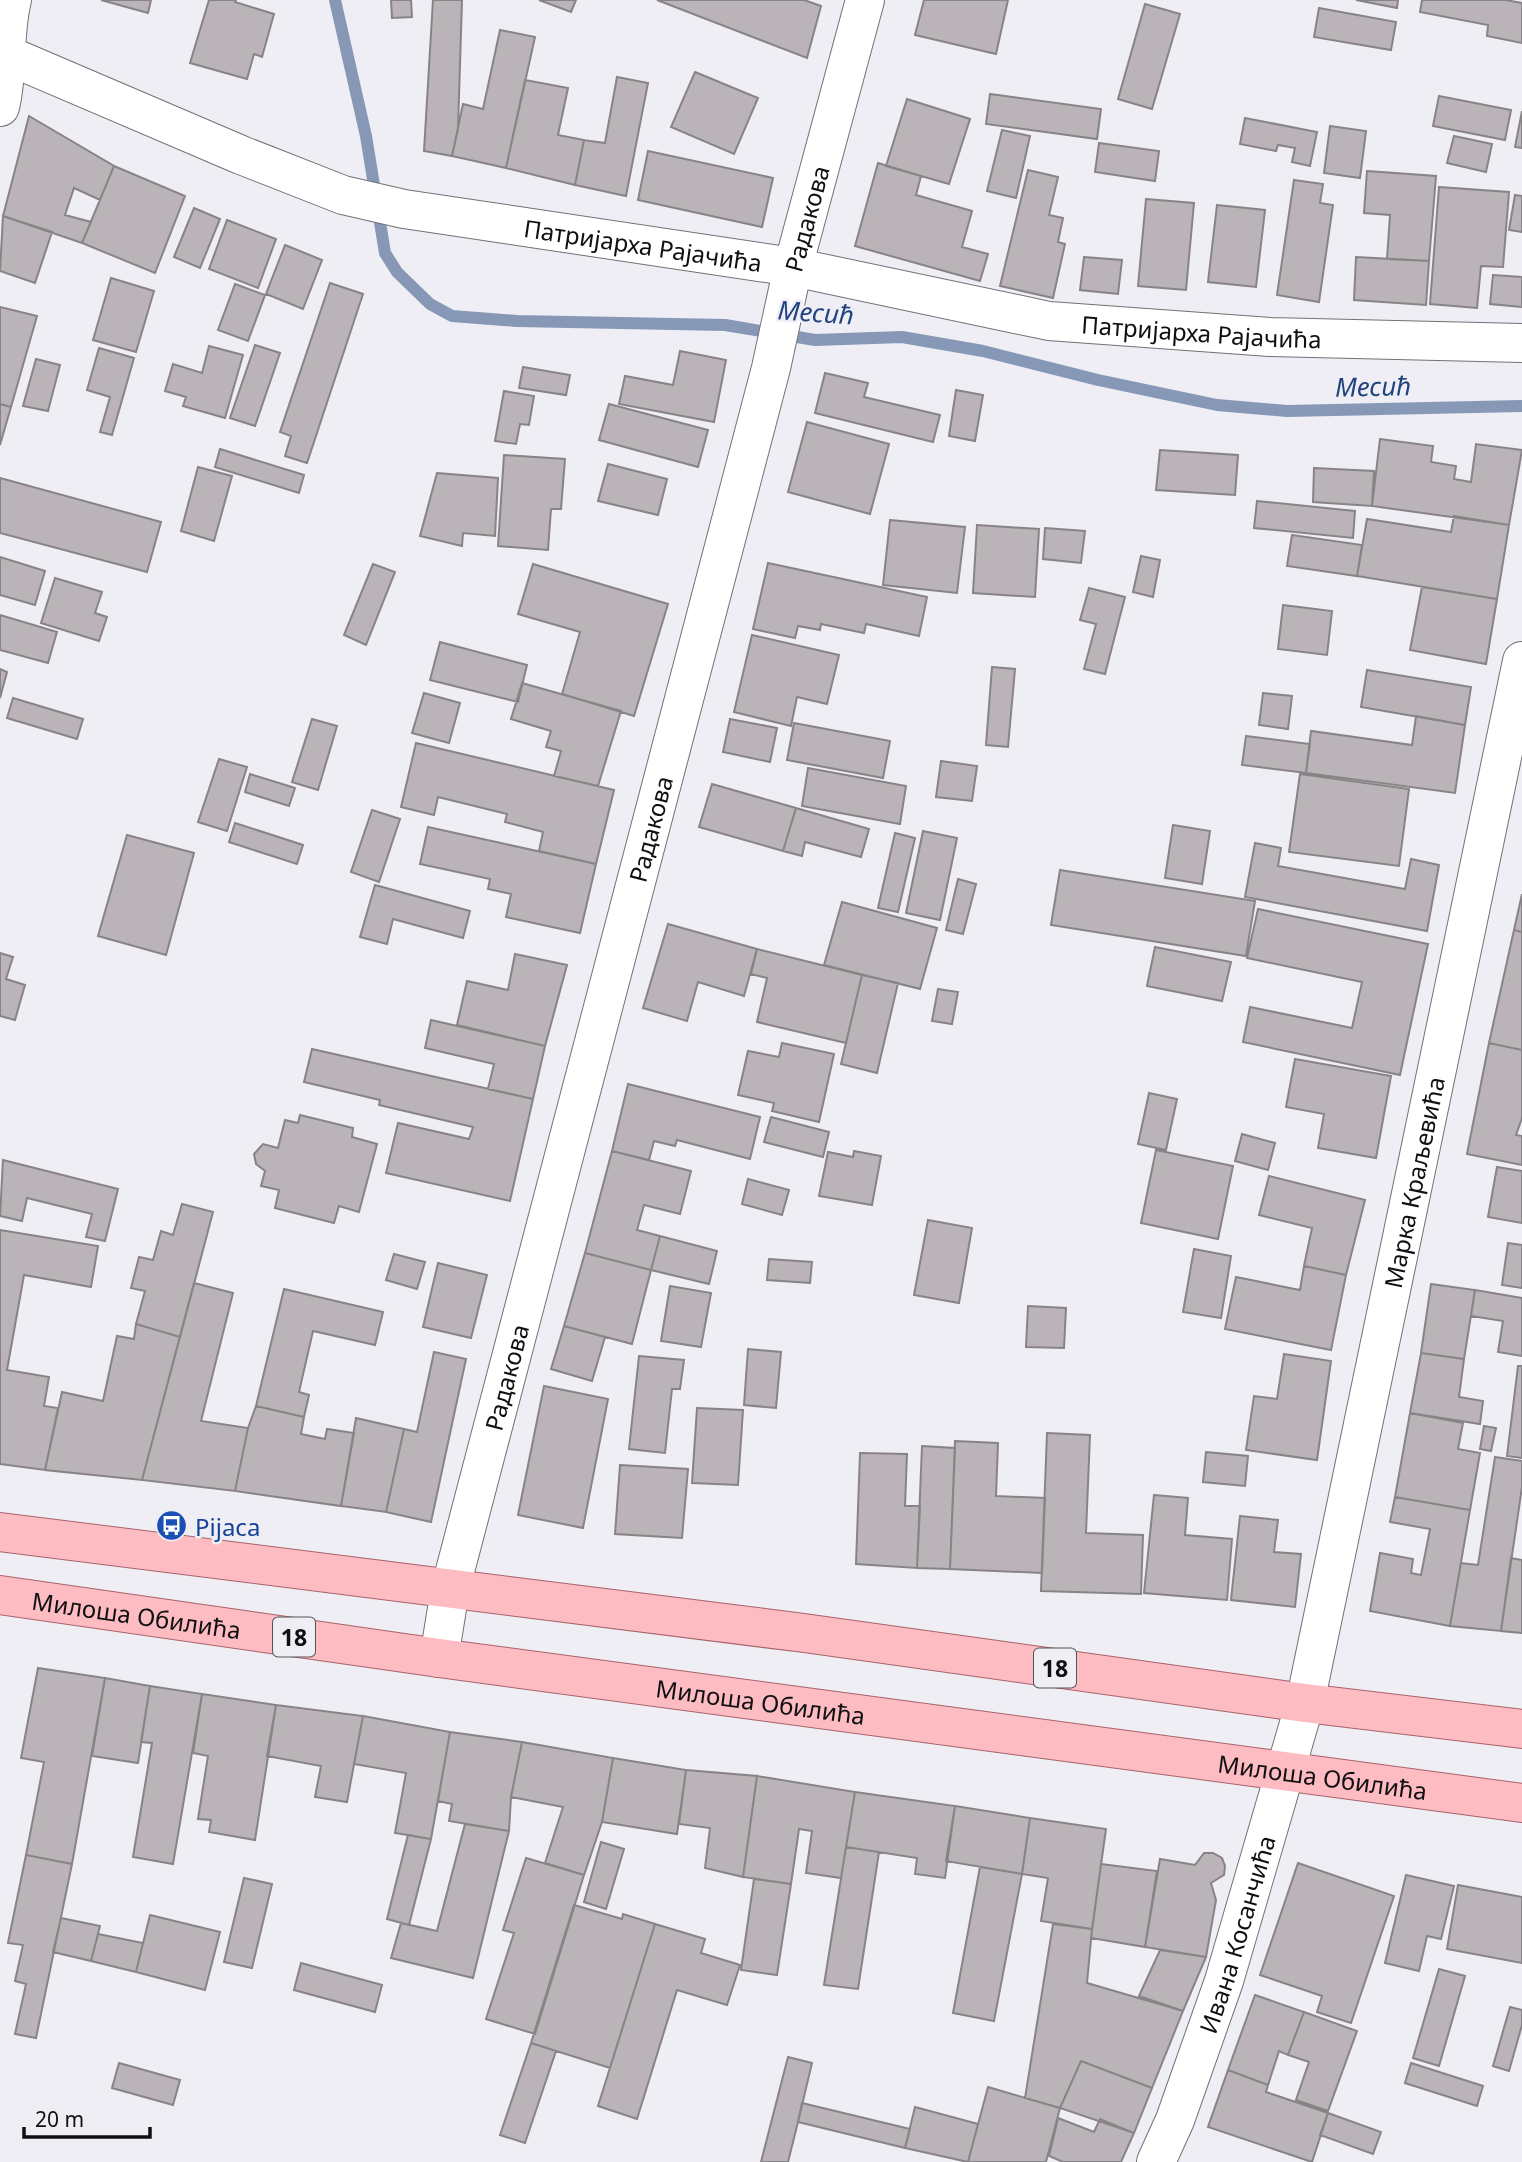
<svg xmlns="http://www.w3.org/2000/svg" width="1522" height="2162" font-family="'Noto Sans',sans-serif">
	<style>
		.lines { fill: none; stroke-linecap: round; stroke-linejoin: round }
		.stream { stroke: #8698b6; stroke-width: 12 }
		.building { fill: #bab4b8; stroke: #888386; stroke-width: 2 }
		.street-casing { stroke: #717176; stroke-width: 40 }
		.primary-casing { stroke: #a9626a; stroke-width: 40 }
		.street { stroke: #fff; stroke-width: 38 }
		.primary { stroke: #fdbbc2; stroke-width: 38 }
		.labels { text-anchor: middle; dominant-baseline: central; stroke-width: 5; stroke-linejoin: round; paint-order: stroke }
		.shield { fill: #eeeef4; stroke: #535356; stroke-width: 2 }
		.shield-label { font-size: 23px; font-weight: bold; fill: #101012 }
		.street-label { font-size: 24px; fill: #101012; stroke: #eeeef4 }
		.transit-label { font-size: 24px; fill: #164399; stroke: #eeeef4; text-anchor: start }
		.water-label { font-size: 26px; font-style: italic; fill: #204380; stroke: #eeeef4 }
	</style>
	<rect width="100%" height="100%" fill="#eeeef4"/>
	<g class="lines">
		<!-- stream -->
		<path class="stream" d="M 335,0 L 366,136 L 385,253 L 397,272 L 430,304 L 452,316 L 517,321 L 725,325 L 815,340 L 902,337 L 983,351 L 1098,380 L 1217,405 L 1287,411 L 1522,406"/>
	</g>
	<!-- building -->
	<path class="building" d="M 101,0 L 151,0 L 148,13 Z
		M 209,0 L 236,0 L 235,2 L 274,14 L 262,57 L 254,54 L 247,79 L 190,63 Z
		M 391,0 L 411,0 L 412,17 L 392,18 Z
		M 433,0 L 462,0 L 458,129 L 452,156 L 424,151 Z
		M 539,0 L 576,0 L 571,12 Z
		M 657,0 L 804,0 L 821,6 L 807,58 Z
		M 924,0 L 1008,0 L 996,54 L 915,35 Z
		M 1356,0 L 1398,0 L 1397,8 Z
		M 1422,0 L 1506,0 L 1522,3 L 1522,43 L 1487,36 L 1488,25 L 1420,12 Z
		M 1145,4 L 1180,14 L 1152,109 L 1118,99 Z
		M 1319,8 L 1396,22 L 1391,50 L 1314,37 Z
		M 500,30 L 535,37 L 506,168 L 452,156 L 463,104 L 483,109 Z
		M 695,72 L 758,98 L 734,154 L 671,127 Z
		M 617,77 L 648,83 L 626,196 L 575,185 L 584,140 L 605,143 Z
		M 525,80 L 568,88 L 558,135 L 584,140 L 575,185 L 506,168 Z
		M 990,94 L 1101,109 L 1097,139 L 986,124 Z
		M 1439,96 L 1511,110 L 1505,140 L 1433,126 Z
		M 907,99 L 970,119 L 949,184 L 886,166 Z
		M 1522,111 L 1522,148 L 1515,147 Z
		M 29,116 L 114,166 L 100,200 L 74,188 L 65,215 L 91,222 L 82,243 L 3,216 Z
		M 1245,118 L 1317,132 L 1310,166 L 1292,162 L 1295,148 L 1278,145 L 1276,151 L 1240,144 Z
		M 1330,126 L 1366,131 L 1360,178 L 1324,173 Z
		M 1002,130 L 1030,136 L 1016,198 L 987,191 Z
		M 1454,136 L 1492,144 L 1486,172 L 1447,163 Z
		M 1099,143 L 1159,151 L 1155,181 L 1095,172 Z
		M 648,151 L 773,178 L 762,227 L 638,200 Z
		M 878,163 L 921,176 L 916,195 L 972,211 L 962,247 L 988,254 L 980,281 L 855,246 Z
		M 114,166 L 185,196 L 155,273 L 82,243 Z
		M 1028,170 L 1058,177 L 1049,215 L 1063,218 L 1058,242 L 1065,244 L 1053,298 L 1000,286 Z
		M 1367,171 L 1436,176 L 1429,261 L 1387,259 L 1390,215 L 1364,213 Z
		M 1294,180 L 1323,184 L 1320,203 L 1333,205 L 1319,302 L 1277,295 Z
		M 1439,187 L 1509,192 L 1503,267 L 1481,266 L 1477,308 L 1430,304 Z
		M 1515,195 L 1522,196 L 1522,232 L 1509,230 Z
		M 1146,199 L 1194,203 L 1186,290 L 1138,286 Z
		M 1217,205 L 1265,210 L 1256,287 L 1208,282 Z
		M 194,208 L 220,219 L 200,268 L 174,257 Z
		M 3,216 L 52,232 L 35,283 L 0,271 Z
		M 227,220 L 276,239 L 258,288 L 209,269 Z
		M 285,245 L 322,260 L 303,309 L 266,294 Z
		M 1084,257 L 1122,260 L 1118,294 L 1080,290 Z
		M 1356,257 L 1429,261 L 1426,305 L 1354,300 Z
		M 1493,275 L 1522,277 L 1522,307 L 1490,304 Z
		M 111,278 L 154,291 L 136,352 L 93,340 Z
		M 330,283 L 363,294 L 307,463 L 285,456 L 291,436 L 280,432 Z
		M 235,284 L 265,295 L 248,341 L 218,330 Z
		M 0,307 L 37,316 L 11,407 L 0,404 Z
		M 255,345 L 280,353 L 255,426 L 230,418 Z
		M 209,346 L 243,355 L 225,418 L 183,406 L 186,397 L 165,391 L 173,364 L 202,373 Z
		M 99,348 L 134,358 L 112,435 L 100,432 L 110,397 L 87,390 Z
		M 680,351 L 726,360 L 714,422 L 619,404 L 625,376 L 673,385 Z
		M 36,359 L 60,365 L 48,411 L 23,406 Z
		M 523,367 L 570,375 L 566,395 L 519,388 Z
		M 825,373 L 868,383 L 864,397 L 940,415 L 933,442 L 815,413 Z
		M 956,390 L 983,395 L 975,441 L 949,436 Z
		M 504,391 L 534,396 L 529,425 L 520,424 L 516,444 L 495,441 Z
		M 0,404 L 11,407 L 0,445 Z
		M 609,404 L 708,430 L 698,467 L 599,440 Z
		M 807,422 L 889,444 L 870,514 L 788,492 Z
		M 1380,439 L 1433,446 L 1431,462 L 1456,466 L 1454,479 L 1471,482 L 1476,444 L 1522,450 L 1509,525 L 1372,506 Z
		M 220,449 L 304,475 L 299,493 L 215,467 Z
		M 1160,450 L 1238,455 L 1235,495 L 1156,490 Z
		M 504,455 L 565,459 L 561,509 L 551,509 L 548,550 L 498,546 Z
		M 608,464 L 667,479 L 658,515 L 598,501 Z
		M 198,467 L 232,476 L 214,541 L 181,531 Z
		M 1314,468 L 1374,471 L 1372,506 L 1313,502 Z
		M 437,473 L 498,478 L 495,536 L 463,533 L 462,546 L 420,536 Z
		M 0,478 L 161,522 L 147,572 L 0,533 Z
		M 1257,501 L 1355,511 L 1353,538 L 1254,528 Z
		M 1454,516 L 1509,525 L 1497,599 L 1357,576 L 1367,519 L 1451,532 Z
		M 890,520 L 965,527 L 957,593 L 883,585 Z
		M 977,525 L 1039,529 L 1035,597 L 973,593 Z
		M 1045,528 L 1085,531 L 1081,563 L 1043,559 Z
		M 1292,535 L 1362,545 L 1357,576 L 1287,566 Z
		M 1141,556 L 1160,560 L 1153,597 L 1133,592 Z
		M 0,557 L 45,571 L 35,605 L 0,595 Z
		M 768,563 L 927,597 L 919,636 L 866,624 L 864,633 L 821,624 L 820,630 L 798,626 L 795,638 L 753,629 Z
		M 373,564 L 395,572 L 366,645 L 344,635 Z
		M 533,564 L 668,604 L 634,716 L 562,694 L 580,632 L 518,614 Z
		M 55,578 L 102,592 L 95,613 L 107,617 L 99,641 L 41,623 Z
		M 1422,587 L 1497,599 L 1486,664 L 1410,650 Z
		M 1089,588 L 1125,597 L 1105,674 L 1084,669 L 1096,624 L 1080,620 Z
		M 1283,605 L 1332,611 L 1327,655 L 1278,649 Z
		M 0,615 L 57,632 L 48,663 L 0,650 Z
		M 752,635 L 839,655 L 827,704 L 797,697 L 791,726 L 734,712 Z
		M 440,642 L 527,665 L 518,702 L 430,680 Z
		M 992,667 L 1015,669 L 1008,747 L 986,745 Z
		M 0,669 L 7,672 L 0,698 Z
		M 1367,670 L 1471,687 L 1465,725 L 1361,707 Z
		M 522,683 L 621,711 L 598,786 L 554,776 L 561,751 L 546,747 L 551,731 L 511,719 Z
		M 424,693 L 460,703 L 449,743 L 412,733 Z
		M 1263,693 L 1292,696 L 1288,729 L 1259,725 Z
		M 13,698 L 83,719 L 77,739 L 7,718 Z
		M 1416,716 L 1465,725 L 1455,793 L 1306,773 L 1311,731 L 1412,745 Z
		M 312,719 L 337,726 L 318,790 L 292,782 Z
		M 730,719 L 777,728 L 770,762 L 723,752 Z
		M 794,723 L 890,741 L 883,778 L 787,760 Z
		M 1246,736 L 1310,744 L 1306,773 L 1242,765 Z
		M 416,743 L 614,790 L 596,864 L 539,851 L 543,832 L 505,822 L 507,814 L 438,797 L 434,815 L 401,807 Z
		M 219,759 L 247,767 L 227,831 L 198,822 Z
		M 941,761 L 977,766 L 972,801 L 936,797 Z
		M 808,768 L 906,786 L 900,824 L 802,806 Z
		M 250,774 L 295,788 L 289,806 L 245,792 Z
		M 1300,774 L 1409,789 L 1399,866 L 1289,852 Z
		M 712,784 L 796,808 L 783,851 L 699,827 Z
		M 796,808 L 869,829 L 861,857 L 805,842 L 802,856 L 783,851 Z
		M 372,810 L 400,819 L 379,882 L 351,872 Z
		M 235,823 L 303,845 L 297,864 L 229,842 Z
		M 1173,825 L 1210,831 L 1202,884 L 1165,878 Z
		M 428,827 L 596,864 L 580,933 L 506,917 L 511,894 L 488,889 L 490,879 L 420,864 Z
		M 923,831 L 957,838 L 940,920 L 906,913 Z
		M 895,833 L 915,838 L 898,912 L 878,908 Z
		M 127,835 L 194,853 L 166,955 L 98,936 Z
		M 1255,843 L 1281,848 L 1278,866 L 1405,889 L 1411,859 L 1439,865 L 1427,931 L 1245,897 Z
		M 1060,870 L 1255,901 L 1246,956 L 1051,925 Z
		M 958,879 L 976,884 L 963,934 L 946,930 Z
		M 375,885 L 470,911 L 463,938 L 393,919 L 387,944 L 360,937 Z
		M 1522,894 L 1522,932 L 1514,930 Z
		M 842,902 L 937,928 L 920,989 L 824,965 Z
		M 1258,909 L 1428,944 L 1400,1075 L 1243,1042 L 1250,1007 L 1352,1028 L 1362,982 L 1247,958 Z
		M 668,924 L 757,949 L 744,996 L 698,982 L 687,1021 L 643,1008 Z
		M 1514,930 L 1522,932 L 1522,1050 L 1489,1043 Z
		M 1155,947 L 1231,962 L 1222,1001 L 1147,986 Z
		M 757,949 L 862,975 L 846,1043 L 757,1022 L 767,978 L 751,974 Z
		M 0,953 L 13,957 L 6,979 L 25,985 L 15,1020 L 0,1016 Z
		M 515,954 L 567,965 L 545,1046 L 457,1025 L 467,981 L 508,990 Z
		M 862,975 L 898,983 L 877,1073 L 841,1064 Z
		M 938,989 L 958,992 L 952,1024 L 932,1021 Z
		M 431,1020 L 545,1046 L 533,1099 L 488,1089 L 494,1064 L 425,1048 Z
		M 782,1043 L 834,1054 L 819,1122 L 772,1111 L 774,1103 L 738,1095 L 748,1051 L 779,1057 Z
		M 1489,1043 L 1522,1050 L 1522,1118 L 1516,1135 L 1522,1136 L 1522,1165 L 1467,1154 Z
		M 312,1049 L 533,1099 L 510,1201 L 386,1173 L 398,1123 L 469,1139 L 473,1127 L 379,1105 L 380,1100 L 304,1082 Z
		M 1295,1059 L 1391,1076 L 1376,1158 L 1318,1148 L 1324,1114 L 1286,1107 Z
		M 628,1084 L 760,1117 L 750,1159 L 677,1140 L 675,1146 L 654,1141 L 649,1160 L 612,1151 Z
		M 1149,1093 L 1177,1099 L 1166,1150 L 1138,1144 Z
		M 300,1115 L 353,1128 L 352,1137 L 377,1144 L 359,1212 L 339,1206 L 334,1223 L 275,1208 L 279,1190 L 261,1186 L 265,1171 L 256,1164 L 254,1154 L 263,1144 L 278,1148 L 285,1120 L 298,1123 Z
		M 771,1117 L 829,1132 L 823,1157 L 764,1142 Z
		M 1242,1134 L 1275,1143 L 1268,1170 L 1235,1161 Z
		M 1156,1150 L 1233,1166 L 1218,1239 L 1141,1223 Z
		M 612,1151 L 691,1171 L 680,1214 L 644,1205 L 637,1230 L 660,1236 L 651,1270 L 585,1253 Z
		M 854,1151 L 881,1156 L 872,1205 L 819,1196 L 828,1152 L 853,1157 Z
		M 3,1160 L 118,1189 L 105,1241 L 86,1237 L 92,1214 L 27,1198 L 22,1221 L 0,1216 Z
		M 1497,1167 L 1522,1171 L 1522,1223 L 1488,1217 Z
		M 1269,1176 L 1365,1200 L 1346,1275 L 1304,1266 L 1312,1228 L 1259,1215 Z
		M 748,1179 L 789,1190 L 782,1215 L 742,1204 Z
		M 182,1204 L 213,1212 L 180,1337 L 136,1324 L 145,1291 L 131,1288 L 139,1257 L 153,1260 L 161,1231 L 173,1235 Z
		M 928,1220 L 972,1228 L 959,1303 L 914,1295 Z
		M 0,1230 L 98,1246 L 91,1287 L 24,1275 L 7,1370 L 49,1377 L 44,1406 L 58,1408 L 45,1470 L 0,1464 Z
		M 660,1236 L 717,1251 L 709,1284 L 651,1270 Z
		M 1508,1243 L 1522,1245 L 1522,1288 L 1502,1285 Z
		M 1194,1249 L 1231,1256 L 1221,1318 L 1183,1312 Z
		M 585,1253 L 651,1270 L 632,1344 L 564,1326 Z
		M 394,1254 L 425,1262 L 417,1289 L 386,1280 Z
		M 769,1259 L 812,1262 L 810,1283 L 767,1280 Z
		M 438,1263 L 487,1275 L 471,1338 L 423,1327 Z
		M 1304,1266 L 1346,1275 L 1331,1350 L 1225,1329 L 1236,1277 L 1300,1290 Z
		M 194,1283 L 233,1293 L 201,1421 L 248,1428 L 235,1491 L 142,1480 Z
		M 1431,1284 L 1475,1290 L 1464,1359 L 1421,1353 Z
		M 670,1286 L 711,1293 L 701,1347 L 661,1341 Z
		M 284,1289 L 383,1312 L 375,1345 L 313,1331 L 299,1392 L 309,1395 L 304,1417 L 256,1406 Z
		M 1475,1290 L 1522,1298 L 1522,1356 L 1498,1352 L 1503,1321 L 1471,1316 Z
		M 1028,1306 L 1066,1308 L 1064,1348 L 1026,1347 Z
		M 136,1324 L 180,1337 L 142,1480 L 45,1470 L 62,1392 L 103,1401 L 117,1336 L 134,1339 Z
		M 564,1326 L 605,1337 L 592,1381 L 551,1369 Z
		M 748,1349 L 781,1352 L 776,1408 L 744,1405 Z
		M 434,1352 L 466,1359 L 431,1522 L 386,1512 L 404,1429 L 417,1432 Z
		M 1421,1353 L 1464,1359 L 1459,1397 L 1483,1401 L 1480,1424 L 1410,1413 Z
		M 1284,1354 L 1331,1361 L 1317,1460 L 1246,1450 L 1254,1396 L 1277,1399 Z
		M 639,1356 L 684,1360 L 680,1389 L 672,1389 L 665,1453 L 629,1449 Z
		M 1518,1366 L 1522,1366 L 1522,1458 L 1507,1456 Z
		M 544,1386 L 608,1399 L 583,1528 L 518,1515 Z
		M 256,1406 L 304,1417 L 301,1434 L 325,1439 L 327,1429 L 354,1433 L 341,1506 L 235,1491 L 248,1428 Z
		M 697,1408 L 743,1410 L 738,1485 L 692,1483 Z
		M 1410,1413 L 1463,1423 L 1458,1449 L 1480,1453 L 1470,1510 L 1395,1497 Z
		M 356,1418 L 404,1429 L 386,1512 L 341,1506 Z
		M 1484,1426 L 1496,1428 L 1491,1451 L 1480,1449 Z
		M 1047,1433 L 1090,1435 L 1086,1533 L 1143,1535 L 1141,1594 L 1041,1591 Z
		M 955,1441 L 998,1443 L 996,1496 L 1045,1498 L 1042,1573 L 950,1569 Z
		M 922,1446 L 955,1448 L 950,1569 L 917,1568 Z
		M 1206,1452 L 1248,1456 L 1245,1486 L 1203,1482 Z
		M 860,1453 L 907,1454 L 905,1506 L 920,1506 L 917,1568 L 856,1564 Z
		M 1495,1457 L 1522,1461 L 1522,1487 L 1501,1631 L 1450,1626 L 1461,1563 L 1478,1565 Z
		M 620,1465 L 688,1469 L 682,1538 L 615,1534 Z
		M 1154,1495 L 1188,1498 L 1185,1535 L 1232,1539 L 1227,1600 L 1144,1593 Z
		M 1395,1497 L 1470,1510 L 1450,1626 L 1370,1611 L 1380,1553 L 1413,1559 L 1411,1573 L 1421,1575 L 1430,1529 L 1390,1522 Z
		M 1240,1516 L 1278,1520 L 1274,1552 L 1301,1554 L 1295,1607 L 1231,1600 Z
		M 1511,1558 L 1522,1560 L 1522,1633 L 1501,1631 Z
		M 38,1668 L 105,1678 L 72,1864 L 26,1855 L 44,1762 L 21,1758 Z
		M 105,1678 L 150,1686 L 138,1763 L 92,1756 Z
		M 150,1686 L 202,1694 L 173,1864 L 133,1857 L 152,1743 L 141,1742 Z
		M 202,1694 L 276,1705 L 255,1840 L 209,1832 L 211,1820 L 198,1819 L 208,1756 L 193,1753 Z
		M 276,1705 L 363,1716 L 347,1802 L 315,1797 L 321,1766 L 267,1756 Z
		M 363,1716 L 450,1732 L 431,1839 L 395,1833 L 406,1773 L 354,1764 Z
		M 450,1732 L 522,1742 L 511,1797 L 509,1831 L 449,1821 L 452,1804 L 438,1801 Z
		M 522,1742 L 613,1758 L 602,1822 L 584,1875 L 545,1863 L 563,1807 L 511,1797 Z
		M 613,1758 L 686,1770 L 677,1834 L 602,1822 Z
		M 686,1770 L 757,1776 L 743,1877 L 705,1868 L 710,1828 L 679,1824 Z
		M 757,1776 L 855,1792 L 841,1878 L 806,1873 L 812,1831 L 799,1829 L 791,1884 L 743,1877 Z
		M 855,1792 L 955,1806 L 945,1878 L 915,1874 L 917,1858 L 846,1847 Z
		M 955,1806 L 1030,1818 L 1022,1874 L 946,1861 Z
		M 1030,1818 L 1106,1829 L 1092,1929 L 1041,1921 L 1048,1878 L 1022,1874 Z
		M 465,1824 L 509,1831 L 473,1978 L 391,1958 L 401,1923 L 437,1931 Z
		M 408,1835 L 431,1839 L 409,1925 L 387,1919 Z
		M 601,1842 L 624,1849 L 606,1909 L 584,1902 Z
		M 846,1847 L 879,1852 L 858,1989 L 824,1985 Z
		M 1204,1853 L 1213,1853 L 1222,1858 L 1225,1866 L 1224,1875 L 1211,1883 L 1216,1900 L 1206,1957 L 1145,1947 L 1160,1859 L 1195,1865 Z
		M 26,1855 L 72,1864 L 36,2038 L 15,2034 L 26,1984 L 15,1981 L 23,1945 L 8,1943 Z
		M 526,1858 L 584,1875 L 535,2034 L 486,2019 L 514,1933 L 503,1930 Z
		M 1298,1863 L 1394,1896 L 1351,2023 L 1317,2012 L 1322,1996 L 1260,1975 Z
		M 1101,1864 L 1157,1871 L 1145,1947 L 1091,1938 Z
		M 980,1867 L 1022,1874 L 994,2021 L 953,2013 Z
		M 1406,1875 L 1454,1886 L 1441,1939 L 1427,1936 L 1419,1971 L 1385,1963 Z
		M 244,1878 L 272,1884 L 252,1968 L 224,1962 Z
		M 754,1879 L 791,1884 L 777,1975 L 741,1970 Z
		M 1458,1885 L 1522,1897 L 1522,1963 L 1447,1949 Z
		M 574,1905 L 622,1919 L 623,1914 L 655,1924 L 610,2068 L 531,2043 Z
		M 150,1915 L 220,1932 L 205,1990 L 136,1972 Z
		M 61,1918 L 100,1926 L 91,1961 L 53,1952 Z
		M 655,1924 L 705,1939 L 701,1953 L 740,1965 L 727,2005 L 677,1990 L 637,2119 L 598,2106 Z
		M 1053,1924 L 1092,1929 L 1087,1983 L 1183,2011 L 1152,2088 L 1081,2061 L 1060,2108 L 1025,2098 Z
		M 98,1934 L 143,1943 L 136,1972 L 91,1961 Z
		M 1160,1950 L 1206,1957 L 1183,2011 L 1139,1996 Z
		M 301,1963 L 382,1985 L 375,2012 L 294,1990 Z
		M 1439,1969 L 1465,1976 L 1439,2066 L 1413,2058 Z
		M 1255,1995 L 1304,2012 L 1288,2055 L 1279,2051 L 1268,2085 L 1228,2070 Z
		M 1510,2007 L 1522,2010 L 1522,2025 L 1509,2071 L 1493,2066 Z
		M 1304,2012 L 1357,2031 L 1328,2111 L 1296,2100 L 1309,2062 L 1288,2055 Z
		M 531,2043 L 556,2051 L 525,2143 L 500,2135 Z
		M 788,2057 L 812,2063 L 798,2122 L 788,2162 L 761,2162 Z
		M 1081,2061 L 1152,2088 L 1134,2133 L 1060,2108 Z
		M 119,2063 L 180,2080 L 173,2105 L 112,2088 Z
		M 1411,2063 L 1483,2086 L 1477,2106 L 1405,2083 Z
		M 1228,2070 L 1268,2085 L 1266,2092 L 1328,2113 L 1312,2162 L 1208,2127 Z
		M 988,2087 L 1060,2108 L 1046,2162 L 968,2162 Z
		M 802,2103 L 910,2129 L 905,2148 L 798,2122 Z
		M 915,2107 L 978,2124 L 968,2162 L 905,2148 Z
		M 1328,2113 L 1381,2132 L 1373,2154 L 1320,2135 Z
		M 1058,2118 L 1094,2132 L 1100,2119 L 1134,2133 L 1121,2162 L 1063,2162 L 1049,2156 Z"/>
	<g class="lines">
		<defs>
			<g id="street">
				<path id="s1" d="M 0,52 L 241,155 L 343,195 L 404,209 L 793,267 L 1049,321 L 1270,337 L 1522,343"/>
				<path d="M 0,107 C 9,71 3,35 12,0"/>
				<path id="s2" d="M 439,1658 L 450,1590 L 771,368 L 793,267 L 865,0"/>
				<path id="s3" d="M 1156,2162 L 1175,2120 L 1224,1981 L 1305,1703 L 1522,661"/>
			</g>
			<g id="primary">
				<path d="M 0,1532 L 804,1633 L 1305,1703 L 1522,1729"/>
				<path id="s4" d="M 0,1595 L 439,1658 L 1522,1803"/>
			</g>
		</defs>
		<!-- street casing -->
		<use href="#street" class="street-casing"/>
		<!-- primary casing -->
		<use href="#primary" class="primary-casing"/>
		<!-- street -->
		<use href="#street" class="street"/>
		<!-- primary -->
		<use href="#primary" class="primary"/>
	</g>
	<!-- icons -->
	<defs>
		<symbol id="bus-disc" viewBox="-11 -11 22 22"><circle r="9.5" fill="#1a4fb4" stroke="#eeeef4"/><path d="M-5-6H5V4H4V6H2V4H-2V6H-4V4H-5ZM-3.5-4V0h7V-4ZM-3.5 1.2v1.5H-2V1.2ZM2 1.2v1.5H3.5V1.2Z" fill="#fff"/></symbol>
	</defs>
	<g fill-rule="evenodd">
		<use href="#bus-disc" x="154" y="1508" width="35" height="35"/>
	</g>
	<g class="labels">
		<!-- shield labels -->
		<g class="shield">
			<rect x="273" y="1617.5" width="42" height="39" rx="5"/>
			<rect x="1034" y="1648.5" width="42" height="39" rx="5"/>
		</g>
		<g class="shield-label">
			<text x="294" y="1637">18</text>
			<text x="1055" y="1668">18</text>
		</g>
		<!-- street labels -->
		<g class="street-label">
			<text stroke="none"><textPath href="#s2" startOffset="1486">Радакова</textPath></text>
			<text stroke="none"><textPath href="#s1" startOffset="676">Патријарха Рајачића</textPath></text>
			<text stroke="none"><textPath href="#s1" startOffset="1242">Патријарха Рајачића</textPath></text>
			<text stroke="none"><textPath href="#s2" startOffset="856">Радакова</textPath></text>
			<text stroke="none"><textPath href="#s3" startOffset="1015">Марка Краљевића</textPath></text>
			<text stroke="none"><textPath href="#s2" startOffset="289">Радакова</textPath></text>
			<text stroke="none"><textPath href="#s4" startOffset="138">Милоша Обилића</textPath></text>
			<text stroke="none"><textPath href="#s4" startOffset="768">Милоша Обилића</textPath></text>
			<text stroke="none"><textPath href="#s4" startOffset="1335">Милоша Обилића</textPath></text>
			<text stroke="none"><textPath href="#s3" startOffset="242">Ивана Косанчића</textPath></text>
		</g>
		<!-- transit labels -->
		<g class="transit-label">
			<text x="195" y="1526">Pijaca</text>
		</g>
		<!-- water labels -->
		<g class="water-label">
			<text transform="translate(816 312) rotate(4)">Месић</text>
			<text transform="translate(1373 386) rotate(-1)">Месић</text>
		</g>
	</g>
	<!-- scale -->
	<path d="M24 2127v10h126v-10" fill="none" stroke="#101012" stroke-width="3.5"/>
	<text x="35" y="2127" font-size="21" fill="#101012" stroke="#eeeef4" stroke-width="5" paint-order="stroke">20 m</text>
</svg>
